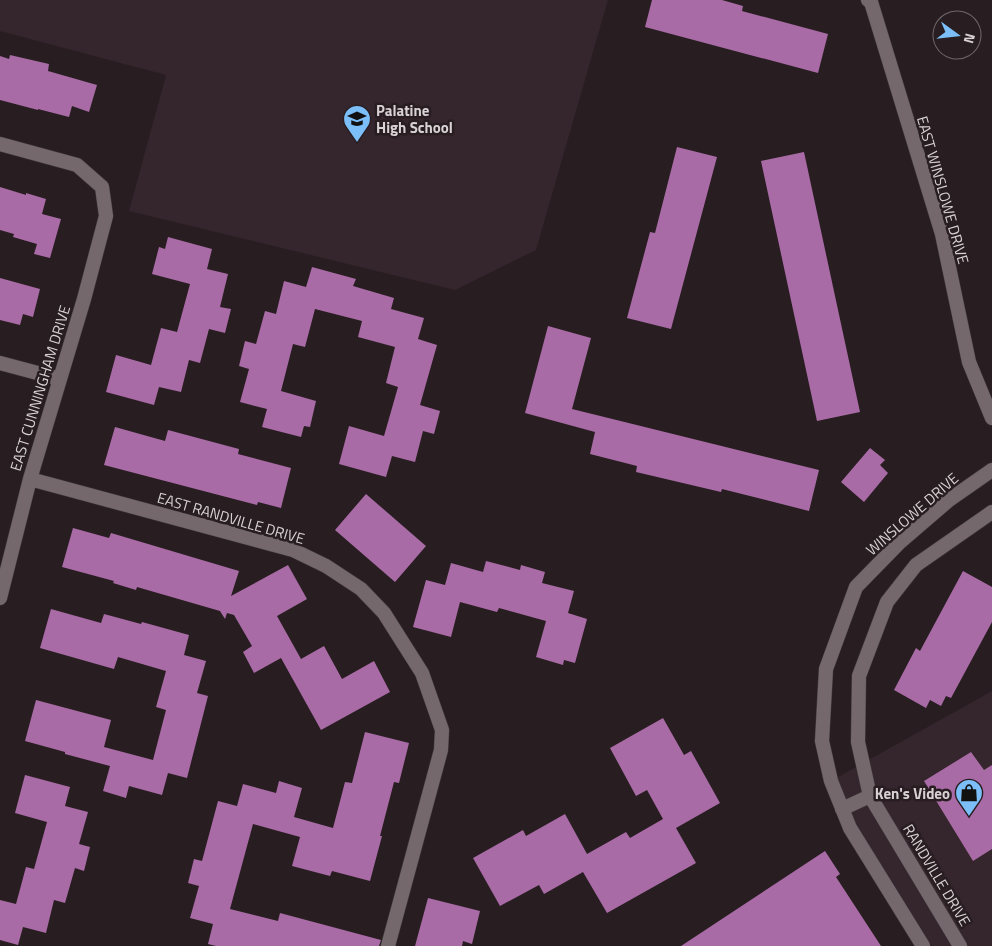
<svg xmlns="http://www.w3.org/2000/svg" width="992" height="946" font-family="'Titillium Web',sans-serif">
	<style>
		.built { fill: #35252c }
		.building { fill: #a96ba5 }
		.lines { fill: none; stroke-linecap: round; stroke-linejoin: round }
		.minor-casing { stroke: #443d40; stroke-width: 15 }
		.minor { stroke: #74686d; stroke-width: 14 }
		.labels { text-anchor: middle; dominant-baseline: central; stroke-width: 5; stroke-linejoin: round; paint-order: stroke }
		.poi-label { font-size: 15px; font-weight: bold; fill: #d9d2d5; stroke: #281e22; text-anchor: start }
		.street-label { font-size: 15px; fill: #d9d2d5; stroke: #281e22 }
	</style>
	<rect width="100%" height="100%" fill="#281e22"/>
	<!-- built -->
	<path class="built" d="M 0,0 L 608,0 L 536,250 L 455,290 L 129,211 L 166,75 L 0,31 Z
		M 992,691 L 992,946 L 932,946 L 850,828 L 831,781 Z"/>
	<!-- building -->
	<path class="building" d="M 652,0 L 722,0 L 743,6 L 742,11 L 828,34 L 818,73 L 645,27 Z
		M 10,55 L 49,64 L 48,71 L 97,85 L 89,112 L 72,106 L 69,117 L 38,109 L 38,110 L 0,100 L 0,56 L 9,59 Z
		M 677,147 L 717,157 L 671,329 L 627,318 L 650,232 L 655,233 Z
		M 804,152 L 860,412 L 817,421 L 761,161 Z
		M 0,187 L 26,195 L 26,193 L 46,199 L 42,214 L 61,219 L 50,258 L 34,254 L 37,244 L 13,237 L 14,234 L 0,230 Z
		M 168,237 L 212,249 L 207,269 L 228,274 L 220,307 L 231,309 L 225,333 L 209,329 L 200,363 L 189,360 L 181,392 L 159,387 L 154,405 L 106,392 L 116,355 L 151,365 L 161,328 L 177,332 L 190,284 L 152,274 L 159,247 L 165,249 Z
		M 312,267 L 356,279 L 353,286 L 394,298 L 391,309 L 424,318 L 418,339 L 437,345 L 420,405 L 440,411 L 434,434 L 423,431 L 415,462 L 392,456 L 386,477 L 339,464 L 349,426 L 384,436 L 398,387 L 386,383 L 395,347 L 358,337 L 362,321 L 315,309 L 305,347 L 293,344 L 281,391 L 316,401 L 310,427 L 304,426 L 301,437 L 262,427 L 267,409 L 240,402 L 249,369 L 239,366 L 245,341 L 256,344 L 265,311 L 276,314 L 284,281 L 306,287 Z
		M 0,278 L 40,289 L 33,317 L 23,314 L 20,325 L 0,320 Z
		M 548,326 L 591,338 L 572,409 L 819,470 L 809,511 L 722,489 L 721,492 L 636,472 L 637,466 L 590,454 L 595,432 L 525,413 Z
		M 115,427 L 165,441 L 168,430 L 239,449 L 238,454 L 291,468 L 281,508 L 258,502 L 257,505 L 104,465 Z
		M 870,448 L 885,460 L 880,465 L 888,473 L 864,502 L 841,482 Z
		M 366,494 L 426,546 L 395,582 L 335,530 Z
		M 73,528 L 109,538 L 111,533 L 239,571 L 231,596 L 288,565 L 307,599 L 277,616 L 301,659 L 324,646 L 342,679 L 374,661 L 390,692 L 321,730 L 281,658 L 254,673 L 243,652 L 252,646 L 234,615 L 227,613 L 225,619 L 220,611 L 137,587 L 136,590 L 113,583 L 114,581 L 62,567 Z
		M 486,561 L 520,570 L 521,565 L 545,572 L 542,583 L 574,591 L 568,613 L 587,619 L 575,663 L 564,660 L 563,665 L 536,657 L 546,621 L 499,608 L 497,612 L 460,602 L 451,637 L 413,627 L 426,580 L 445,585 L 451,563 L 483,572 Z
		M 963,571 L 992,587 L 992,622 L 951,698 L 946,696 L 941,706 L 930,700 L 926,708 L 894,690 L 916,648 L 920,651 Z
		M 51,609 L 101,623 L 104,614 L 141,624 L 142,622 L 189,635 L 184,655 L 206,661 L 197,693 L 208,696 L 187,778 L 168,773 L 162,795 L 129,786 L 126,798 L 103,791 L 110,766 L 65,754 L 65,752 L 25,741 L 36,700 L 111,720 L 104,747 L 153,760 L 166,710 L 156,707 L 166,671 L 118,657 L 114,669 L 40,648 Z
		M 663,718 L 684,755 L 691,751 L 720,803 L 676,828 L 696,863 L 607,913 L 583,872 L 544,894 L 539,885 L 500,906 L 473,858 L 523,830 L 526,836 L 565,814 L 587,854 L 626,832 L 630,838 L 663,819 L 647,790 L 636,796 L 610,748 Z
		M 365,732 L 409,743 L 399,783 L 394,782 L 380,836 L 382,836 L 370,881 L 332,871 L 330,876 L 292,866 L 300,837 L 253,824 L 230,909 L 278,921 L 280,913 L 381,940 L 379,946 L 216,946 L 208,944 L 213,924 L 190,918 L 199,886 L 188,883 L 194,859 L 202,861 L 218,801 L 237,806 L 243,784 L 276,793 L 279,781 L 302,788 L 294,817 L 333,828 L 345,782 L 352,783 Z
		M 971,752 L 984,770 L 992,765 L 992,849 L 973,861 L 924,781 Z
		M 25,775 L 70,787 L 65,806 L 88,812 L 79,844 L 90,847 L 84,871 L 75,868 L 65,903 L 54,900 L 46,933 L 23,927 L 18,945 L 0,940 L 0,900 L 16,904 L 26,867 L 34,869 L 47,822 L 15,813 Z
		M 825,851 L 840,874 L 836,877 L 881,946 L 681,946 Z
		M 428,898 L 480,911 L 472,944 L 463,941 L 462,946 L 415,946 Z"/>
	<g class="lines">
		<defs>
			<path id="minor" d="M 868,0 L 871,2 L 942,234 L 969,362 L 992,418
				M 0,144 L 77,165 L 102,187 L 106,216 L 84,299 L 30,479 L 0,598
				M 0,363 L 60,379
				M 30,479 L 293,550 L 326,566 L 361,589 L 384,613 L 422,673 L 442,730 L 441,750 L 388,946
				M 842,809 L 870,796
				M 923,946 L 850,828 L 831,781 L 822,741 L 826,669 L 856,587 L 899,543 L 949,500 L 992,470
				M 960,946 L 870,796 L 858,742 L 859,676 L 887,602 L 916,565 L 992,512"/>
		</defs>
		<!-- minor casing -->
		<use href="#minor" class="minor-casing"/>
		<!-- minor -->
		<use href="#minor" class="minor"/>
	</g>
	<!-- icons -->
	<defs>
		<symbol id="school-pin" viewBox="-11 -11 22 30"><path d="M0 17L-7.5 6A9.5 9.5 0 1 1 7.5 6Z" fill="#7bbef8" stroke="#281e22"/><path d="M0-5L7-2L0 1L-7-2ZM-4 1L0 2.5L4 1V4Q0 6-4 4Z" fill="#111"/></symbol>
		<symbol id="shop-pin" viewBox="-11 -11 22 30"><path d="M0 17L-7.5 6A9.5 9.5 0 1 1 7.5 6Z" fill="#7bbef8" stroke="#281e22"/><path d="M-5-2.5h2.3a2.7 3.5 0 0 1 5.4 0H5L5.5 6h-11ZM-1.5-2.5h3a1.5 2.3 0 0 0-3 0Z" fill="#111"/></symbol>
	</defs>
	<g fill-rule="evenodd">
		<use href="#school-pin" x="341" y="103" width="32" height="43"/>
		<use href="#shop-pin" x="953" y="777" width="32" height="43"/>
	</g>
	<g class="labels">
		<!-- poi labels -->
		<g class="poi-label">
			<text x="376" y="110">Palatine<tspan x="376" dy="17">High School</tspan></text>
			<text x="950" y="793" text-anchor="end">Ken's Video</text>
		</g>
		<!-- street labels -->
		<g class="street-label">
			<text transform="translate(943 190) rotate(74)">EAST WINSLOWE DRIVE</text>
			<text transform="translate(40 388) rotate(-73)">EAST CUNNINGHAM DRIVE</text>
			<text transform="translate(912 514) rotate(-41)">WINSLOWE DRIVE</text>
			<text transform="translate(231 518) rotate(16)">EAST RANDVILLE DRIVE</text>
			<text transform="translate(937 875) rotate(59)">RANDVILLE DRIVE</text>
		</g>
	</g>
	<!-- north arrow -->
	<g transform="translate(957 35) rotate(105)"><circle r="24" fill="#281e22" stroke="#6f666a"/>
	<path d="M0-4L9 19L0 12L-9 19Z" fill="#7bbef8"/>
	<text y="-8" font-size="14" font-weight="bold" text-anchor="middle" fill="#d9d2d5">N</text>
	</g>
</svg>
